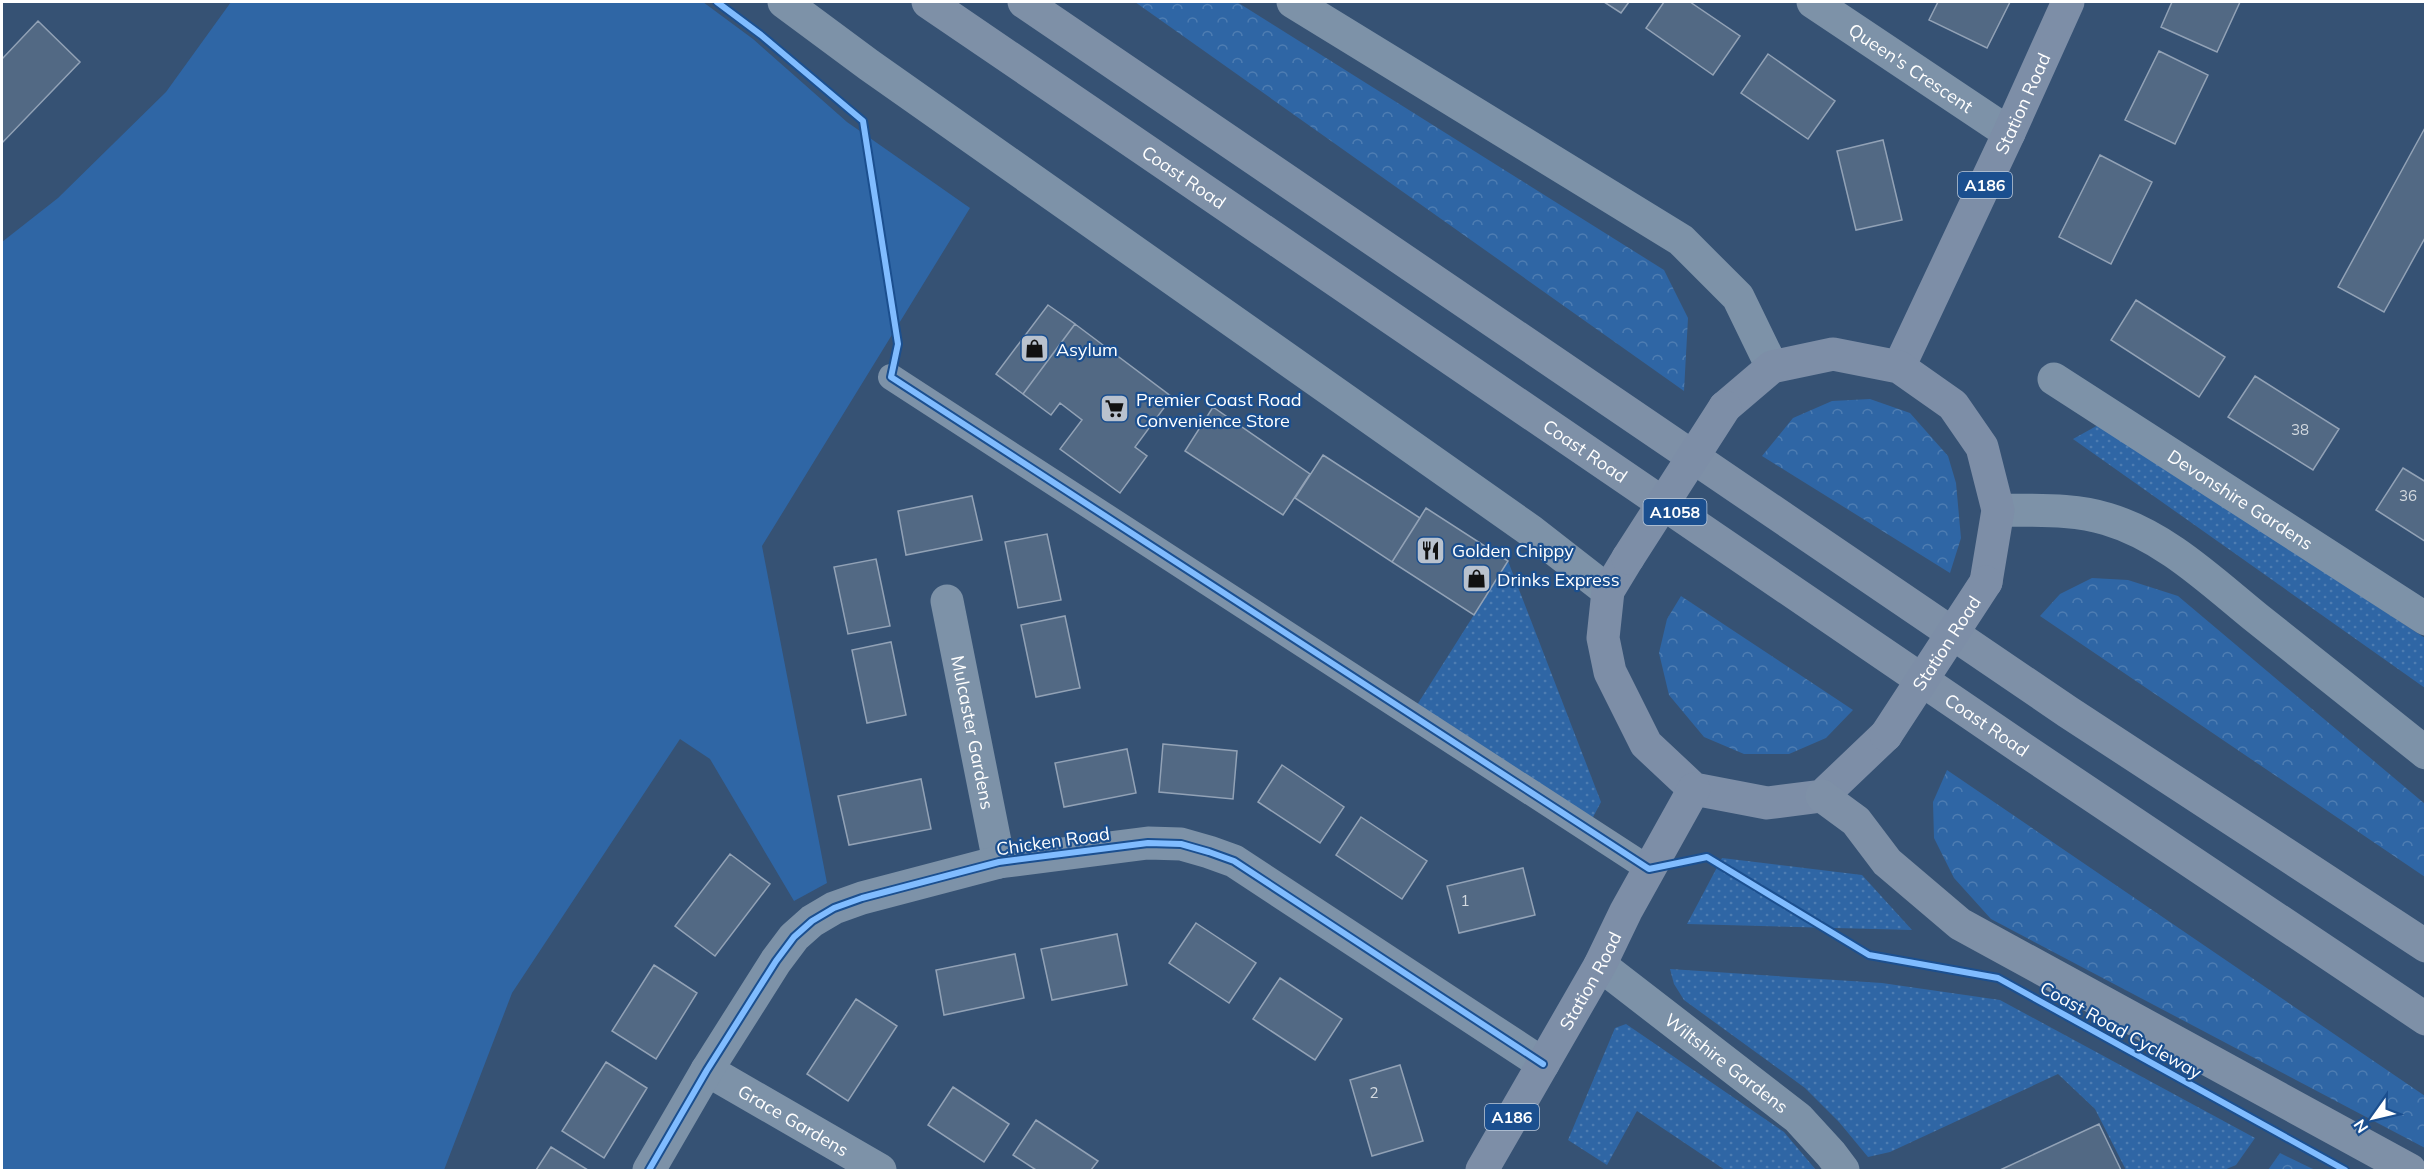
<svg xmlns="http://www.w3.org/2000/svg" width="2427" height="1172" font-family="Mulish,sans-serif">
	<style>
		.grass { fill: url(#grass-dots) }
		.forest { fill: url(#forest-crowns) }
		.green { fill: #2f66a5 }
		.building { fill: #526984; stroke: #92a2b6; stroke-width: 1.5 }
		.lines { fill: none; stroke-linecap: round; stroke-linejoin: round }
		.service { stroke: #7d92a8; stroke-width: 26 }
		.minor { stroke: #7d92a8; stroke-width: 33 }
		.tertiary { stroke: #7d92a8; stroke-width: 33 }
		.primary { stroke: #7d8ea7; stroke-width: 33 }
		.trunk { stroke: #7e90a7; stroke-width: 33 }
		.primary-bridge { stroke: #7d8ea7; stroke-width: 33 }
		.cycleway-casing { stroke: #1b4f8f; stroke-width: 10 }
		.cycleway { stroke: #80bcff; stroke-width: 6 }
		.labels { text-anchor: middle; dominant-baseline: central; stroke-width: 4.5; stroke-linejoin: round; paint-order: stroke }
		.number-label { font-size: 15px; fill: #d4dae0 }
		.shield { fill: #1b4f8f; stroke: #bbcadd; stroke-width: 1.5 }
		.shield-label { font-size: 16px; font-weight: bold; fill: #fff }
		.street-label { font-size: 18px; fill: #fff; stroke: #1b4f8f }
		.poi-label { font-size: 18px; fill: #fff; stroke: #1b4f8f; text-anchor: start }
	</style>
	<defs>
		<pattern id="grass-dots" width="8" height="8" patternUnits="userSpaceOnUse" patternTransform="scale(1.5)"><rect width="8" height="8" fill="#2f66a5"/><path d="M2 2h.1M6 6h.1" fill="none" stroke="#4e7db2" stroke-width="1.8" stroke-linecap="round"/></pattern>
		<pattern id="forest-crowns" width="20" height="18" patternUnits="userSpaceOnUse" patternTransform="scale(1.5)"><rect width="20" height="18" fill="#2f66a5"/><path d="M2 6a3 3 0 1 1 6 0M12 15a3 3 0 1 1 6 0" fill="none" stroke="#4e7db2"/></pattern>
	</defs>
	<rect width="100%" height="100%" fill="#365274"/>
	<!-- grass -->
	<path class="grass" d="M 2100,424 L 2425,638 L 2425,688 L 2073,439 Z
		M 1508,561 L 1601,802 L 1591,821 L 1417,705 Z
		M 1722,858 L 1862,875 L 1912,930 L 1687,924 Z
		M 1670,969 L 1882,983 L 2000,1000 L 2255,1138 L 2236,1165 L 2224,1170 L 2126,1170 L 2095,1109 L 2058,1074 L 1890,1152 L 1868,1157 L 1839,1122 L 1805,1088 L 1684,1000 L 1674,984 Z
		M 1626,1024 L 1784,1132 L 1816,1170 L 1725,1170 L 1637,1111 L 1607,1165 L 1568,1140 L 1615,1028 Z"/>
	<!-- forest -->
	<path class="forest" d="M 1135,2 L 1237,2 L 1664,270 L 1688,318 L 1684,391 Z
		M 1870,399 L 1910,413 L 1948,456 L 1956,483 L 1961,538 L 1950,573 L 1762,456 L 1793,418 L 1832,401 Z
		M 2092,578 L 2128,580 L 2178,596 L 2425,804 L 2425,877 L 2040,616 L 2060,594 Z
		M 1681,596 L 1853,710 L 1826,738 L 1789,754 L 1744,754 L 1704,737 L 1669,695 L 1659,653 L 1667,619 Z
		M 1947,770 L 2425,1096 L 2425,1148 L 1991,919 L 1954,878 L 1934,838 L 1933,802 Z
		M 2280,1153 L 2315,1170 L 2268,1170 Z"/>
	<!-- green -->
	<path class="green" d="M 231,2 L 703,2 L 753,39 L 847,122 L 970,208 L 762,546 L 827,883 L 794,901 L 710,759 L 680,739 L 512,993 L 444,1170 L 2,1170 L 2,242 L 58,198 L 166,92 Z"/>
	<!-- building -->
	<path class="building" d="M 1604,2 L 1629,2 L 1621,13 Z
		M 1664,2 L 1690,2 L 1740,36 L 1713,75 L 1646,28 Z
		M 1938,2 L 2010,2 L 1987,48 L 1929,20 Z
		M 2172,2 L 2240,2 L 2217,52 L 2161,27 Z
		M 38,21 L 80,62 L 2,143 L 2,59 Z
		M 2159,51 L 2208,75 L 2175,144 L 2125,120 Z
		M 1768,54 L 1835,101 L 1808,139 L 1741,93 Z
		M 2426,126 L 2426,236 L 2384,312 L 2338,287 Z
		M 1883,140 L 1902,220 L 1856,230 L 1837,151 Z
		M 2100,155 L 2152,182 L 2111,264 L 2059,237 Z
		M 2136,300 L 2225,357 L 2199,397 L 2111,340 Z
		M 1048,305 L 1075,324 L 1023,394 L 996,374 Z
		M 1075,324 L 1172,397 L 1135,447 L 1147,456 L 1120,493 L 1060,449 L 1082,420 L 1060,403 L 1051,415 L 1023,394 Z
		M 2255,376 L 2339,429 L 2313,470 L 2228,417 Z
		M 1213,407 L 1310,474 L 1283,515 L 1185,451 Z
		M 1323,455 L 1420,518 L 1392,562 L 1295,498 Z
		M 2403,468 L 2426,482 L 2426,542 L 2376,510 Z
		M 972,496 L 982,540 L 906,555 L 898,511 Z
		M 1426,508 L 1508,561 L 1474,615 L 1392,562 Z
		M 1047,534 L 1061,600 L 1018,608 L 1005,542 Z
		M 876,559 L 890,626 L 848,634 L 834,567 Z
		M 1065,616 L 1080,688 L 1036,697 L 1021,625 Z
		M 891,642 L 906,715 L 867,723 L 852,650 Z
		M 1163,744 L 1237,751 L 1233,799 L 1159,792 Z
		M 1127,749 L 1136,793 L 1064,807 L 1055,763 Z
		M 1282,765 L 1344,807 L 1320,843 L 1258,802 Z
		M 921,779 L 931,829 L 849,845 L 838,796 Z
		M 1361,817 L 1427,861 L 1402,899 L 1336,855 Z
		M 730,854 L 770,884 L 715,956 L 675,926 Z
		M 1523,868 L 1535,915 L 1459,933 L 1447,886 Z
		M 1196,923 L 1256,963 L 1229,1003 L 1169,963 Z
		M 1117,934 L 1127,985 L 1052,1000 L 1041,949 Z
		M 1015,954 L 1024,998 L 944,1015 L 936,970 Z
		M 654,965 L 697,993 L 656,1059 L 612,1031 Z
		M 1280,978 L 1342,1019 L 1315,1060 L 1253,1019 Z
		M 856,999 L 897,1026 L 848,1101 L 807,1074 Z
		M 606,1062 L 647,1088 L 604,1158 L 562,1131 Z
		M 1400,1065 L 1423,1141 L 1372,1156 L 1350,1080 Z
		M 953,1087 L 1009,1124 L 984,1162 L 928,1125 Z
		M 1036,1120 L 1098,1161 L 1091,1170 L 1036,1170 L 1013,1155 Z
		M 2099,1124 L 2121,1170 L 2000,1170 Z
		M 551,1147 L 588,1170 L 536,1170 Z"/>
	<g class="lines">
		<!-- service -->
		<path class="service" d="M 891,377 L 1649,869"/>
		<!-- minor -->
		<g class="minor">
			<path id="s1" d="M 1813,2 L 2009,133"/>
			<path id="s2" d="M 2054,379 L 2426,619"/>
			<path id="s3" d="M 947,601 L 999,862"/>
			<path id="s4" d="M 707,1070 L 880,1170"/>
			<path d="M 649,1170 L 707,1070 L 776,961 L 794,937 L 812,921 L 834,908 L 862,898 L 999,862 L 1148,843 L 1181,844 L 1209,852 L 1234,861 L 1543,1064"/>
		</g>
		<!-- tertiary -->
		<g class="tertiary">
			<path d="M 784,2 L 869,65 L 1531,531 L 1608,591"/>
			<path d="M 1293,2 L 1681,240 L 1738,297 L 1772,367"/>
			<path d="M 1998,510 C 2034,511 2072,508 2107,519 C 2165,536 2211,581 2258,619 C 2314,664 2370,708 2426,753"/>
			<path id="s5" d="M 1600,965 L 1798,1118 L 1831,1154 L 1843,1170"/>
		</g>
		<!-- primary -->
		<g class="primary">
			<path id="s6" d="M 1899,367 L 2009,133 L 2068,2"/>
			<path d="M 1725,407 L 1772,367 L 1833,354 L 1899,367 L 1953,405 L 1982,447 L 1998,510 L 1986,582"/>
			<path d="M 1628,558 L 1608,591 L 1603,638 L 1610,672 L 1646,744 L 1694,789 L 1767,803 L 1822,796 L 1886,735"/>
			<path id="s7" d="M 1482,1170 L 1600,965 L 1626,911 L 1694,789"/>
		</g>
		<!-- trunk -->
		<g class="trunk">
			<path id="s8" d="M 928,2 L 2023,749 L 2426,1019"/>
			<path d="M 1024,2 L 2068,712 L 2426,946"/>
			<path d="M 1822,796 L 1856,821 L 1887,862 L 1960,924 L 2410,1170"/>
		</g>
		<!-- primary-bridge -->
		<g class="primary-bridge">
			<path d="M 1628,558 L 1725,407"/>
			<path id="s9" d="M 1886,735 L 1986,582"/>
		</g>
		<defs>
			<path id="cycleway" d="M 717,2 L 761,35 L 863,121 L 898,344 L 891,377 L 1649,869 L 1707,857 L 1869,955 L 1998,978 L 2345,1170
				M 649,1170 L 707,1070 L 776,961 L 794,937 L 812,921 L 834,908 L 862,898 L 999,862 L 1148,843 L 1181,844 L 1209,852 L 1234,861 L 1543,1064"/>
		</defs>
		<!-- cycleway casing -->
		<use href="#cycleway" class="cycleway-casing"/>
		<!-- cycleway -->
		<use href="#cycleway" class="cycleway"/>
	</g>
	<!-- icons -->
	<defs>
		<symbol id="shop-square" viewBox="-11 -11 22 22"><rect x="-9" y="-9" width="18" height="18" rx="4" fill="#b9c2ce" stroke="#1b4f8f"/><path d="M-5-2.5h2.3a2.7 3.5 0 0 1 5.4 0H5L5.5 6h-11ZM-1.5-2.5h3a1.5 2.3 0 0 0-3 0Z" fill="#111"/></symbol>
		<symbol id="supermarket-square" viewBox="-11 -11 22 22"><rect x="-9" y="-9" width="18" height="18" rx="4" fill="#b9c2ce" stroke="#1b4f8f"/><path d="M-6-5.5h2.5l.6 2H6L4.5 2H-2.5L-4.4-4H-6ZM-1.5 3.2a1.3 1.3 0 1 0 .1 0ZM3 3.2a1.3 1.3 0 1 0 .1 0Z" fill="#111"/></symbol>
		<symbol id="restaurant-square" viewBox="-11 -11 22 22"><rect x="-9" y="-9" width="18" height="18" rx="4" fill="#b9c2ce" stroke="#1b4f8f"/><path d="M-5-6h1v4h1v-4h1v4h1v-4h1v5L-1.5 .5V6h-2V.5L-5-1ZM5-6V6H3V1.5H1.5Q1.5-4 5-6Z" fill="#111"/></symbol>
	</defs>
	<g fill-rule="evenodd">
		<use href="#shop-square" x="1018" y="332" width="33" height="33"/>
		<use href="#supermarket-square" x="1098" y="392" width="33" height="33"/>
		<use href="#restaurant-square" x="1414" y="534" width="33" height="33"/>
		<use href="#shop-square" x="1460" y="562" width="33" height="33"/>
	</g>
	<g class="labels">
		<!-- number labels -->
		<g class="number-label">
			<text x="2300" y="429">38</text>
			<text x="2408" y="495">36</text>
			<text x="1465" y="900">1</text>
			<text x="1374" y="1092">2</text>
		</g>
		<!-- shield labels -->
		<g class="shield">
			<rect x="1958" y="172" width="54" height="26" rx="4.5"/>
			<rect x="1643.5" y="499" width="63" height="26" rx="4.5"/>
			<rect x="1485" y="1104" width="54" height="26" rx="4.5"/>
		</g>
		<g class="shield-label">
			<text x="1985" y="185">A186</text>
			<text x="1675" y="512">A1058</text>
			<text x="1512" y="1117">A186</text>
		</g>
		<!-- street labels -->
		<g class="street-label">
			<text stroke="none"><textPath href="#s1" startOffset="118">Queen's Crescent</textPath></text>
			<text stroke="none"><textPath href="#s6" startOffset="291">Station Road</textPath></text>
			<text stroke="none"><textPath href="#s8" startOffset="310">Coast Road</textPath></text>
			<text stroke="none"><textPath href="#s8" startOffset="796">Coast Road</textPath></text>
			<text stroke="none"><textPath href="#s2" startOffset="222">Devonshire Gardens</textPath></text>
			<text stroke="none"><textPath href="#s9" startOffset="110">Station Road</textPath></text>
			<text stroke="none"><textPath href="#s8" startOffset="1282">Coast Road</textPath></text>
			<text stroke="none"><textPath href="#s3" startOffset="134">Mulcaster Gardens</textPath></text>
			<text transform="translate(1053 841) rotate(-8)">Chicken Road</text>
			<text stroke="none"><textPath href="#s7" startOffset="218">Station Road</textPath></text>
			<text transform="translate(2121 1030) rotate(29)">Coast Road Cycleway</text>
			<text stroke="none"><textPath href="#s5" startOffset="160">Wiltshire Gardens</textPath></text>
			<text stroke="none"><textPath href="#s4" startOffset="100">Grace Gardens</textPath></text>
		</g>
		<!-- poi labels -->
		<g class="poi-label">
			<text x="1056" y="349">Asylum</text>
			<text x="1136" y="399">Premier Coast Road<tspan x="1136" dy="21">Convenience Store</tspan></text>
			<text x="1452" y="550">Golden Chippy</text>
			<text x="1497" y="579">Drinks Express</text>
		</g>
	</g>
	<!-- border -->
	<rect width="2427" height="1172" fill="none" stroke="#ffffff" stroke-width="6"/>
	<!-- north arrow -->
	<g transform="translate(2373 1118) rotate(236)" stroke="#1b4f8f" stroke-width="4.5" paint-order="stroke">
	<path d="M0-4.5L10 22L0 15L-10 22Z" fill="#ffffff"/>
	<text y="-9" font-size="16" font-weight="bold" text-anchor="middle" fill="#ffffff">N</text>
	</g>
</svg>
